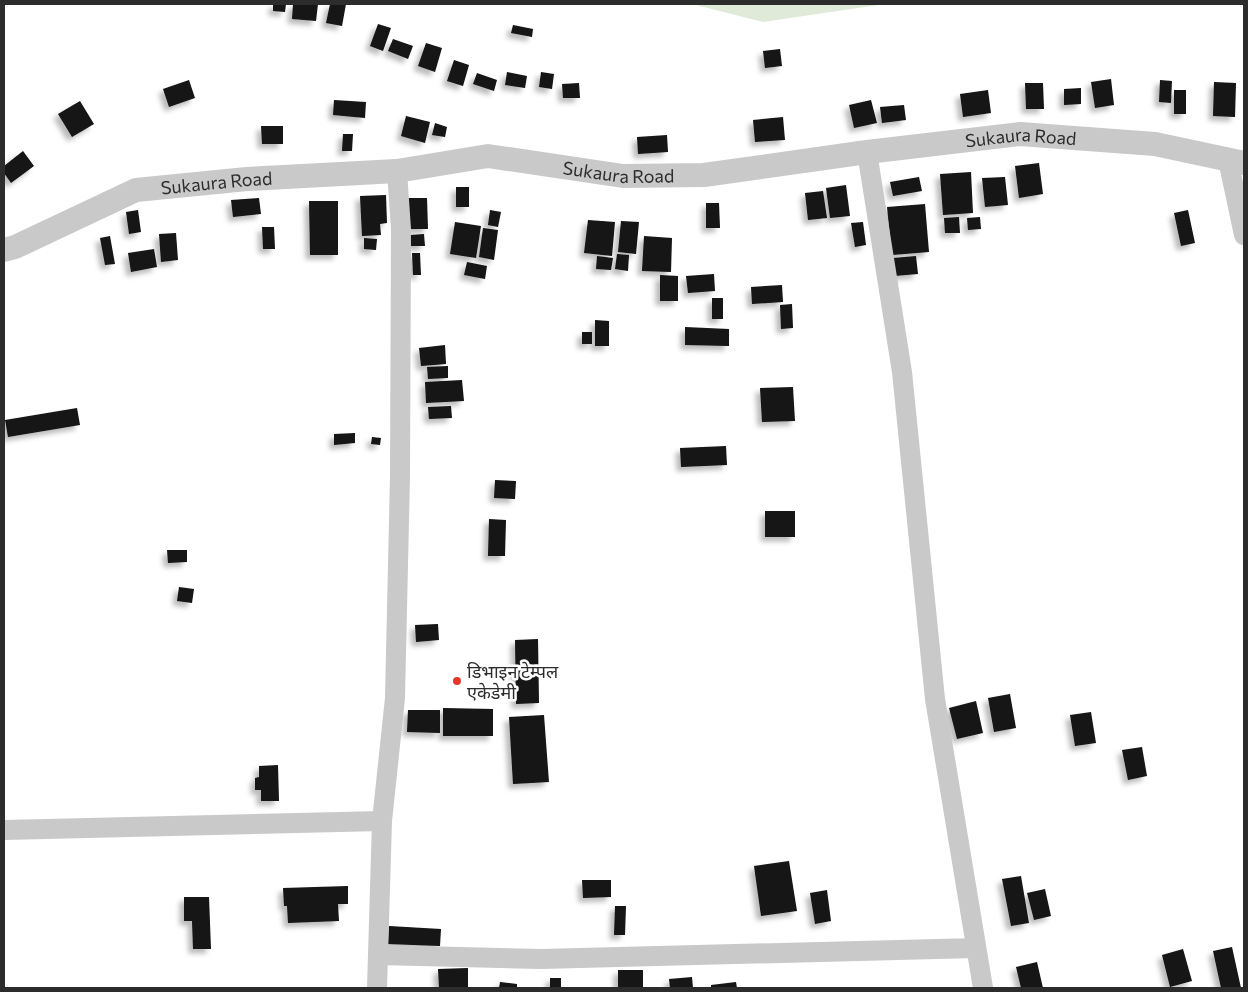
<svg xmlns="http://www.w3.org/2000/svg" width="1248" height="992" font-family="Commissioner,'Noto Sans Devanagari',sans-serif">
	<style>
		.green { fill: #dfead8 }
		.building { fill: #131313; filter: url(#shadow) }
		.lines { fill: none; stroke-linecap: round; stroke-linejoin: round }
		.minor { stroke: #c9c9c9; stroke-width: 20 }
		.tertiary { stroke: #c9c9c9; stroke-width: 24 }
		.poi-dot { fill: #e4382c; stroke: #fff; stroke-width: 2 }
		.labels { text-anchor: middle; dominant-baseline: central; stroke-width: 5; stroke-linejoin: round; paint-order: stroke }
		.street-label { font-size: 18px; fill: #2c2c2c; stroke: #fff }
		.poi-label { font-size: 18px; fill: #2c2c2c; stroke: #fff; text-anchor: start }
	</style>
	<defs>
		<filter id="shadow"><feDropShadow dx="-4.5" dy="4.5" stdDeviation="2.5" flood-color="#0004"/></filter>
	</defs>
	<rect width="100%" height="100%" fill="#fff"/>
	<!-- green -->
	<path class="green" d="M 692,4 L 885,4 L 763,22 Z"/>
	<!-- building -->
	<path class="building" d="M 273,4 L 286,4 L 285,12 L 273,11 Z
		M 293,4 L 318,4 L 316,21 L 292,19 Z
		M 330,4 L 346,4 L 342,26 L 326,23 Z
		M 378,24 L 391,28 L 383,51 L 370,46 Z
		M 513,25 L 533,29 L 532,37 L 511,33 Z
		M 393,39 L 413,46 L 408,59 L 388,51 Z
		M 426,43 L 442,48 L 435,72 L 418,66 Z
		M 780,49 L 782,66 L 765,68 L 763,51 Z
		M 454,60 L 469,65 L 463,86 L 447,81 Z
		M 507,72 L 527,76 L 525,88 L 505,85 Z
		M 541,72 L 554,74 L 552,89 L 539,87 Z
		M 477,73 L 497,80 L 494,91 L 473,84 Z
		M 1111,79 L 1114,105 L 1095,108 L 1091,82 Z
		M 189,80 L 195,98 L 169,107 L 163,89 Z
		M 1160,80 L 1172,81 L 1171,103 L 1159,102 Z
		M 1214,82 L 1236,83 L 1235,117 L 1213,116 Z
		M 579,83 L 580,98 L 563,98 L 562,84 Z
		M 1025,83 L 1043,83 L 1044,109 L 1026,109 Z
		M 1081,88 L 1081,104 L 1064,105 L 1064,89 Z
		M 988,90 L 991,113 L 963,117 L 960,94 Z
		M 1174,90 L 1186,90 L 1186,114 L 1174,114 Z
		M 334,100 L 366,102 L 365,118 L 333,115 Z
		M 871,100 L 877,123 L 854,128 L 849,105 Z
		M 80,101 L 94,124 L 72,137 L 58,114 Z
		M 904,105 L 906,120 L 882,123 L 880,107 Z
		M 406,116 L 430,122 L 425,143 L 401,136 Z
		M 783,117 L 785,140 L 755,142 L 753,120 Z
		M 435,123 L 447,127 L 445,137 L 432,135 Z
		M 261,126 L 283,126 L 283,144 L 262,144 Z
		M 343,134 L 353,134 L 352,151 L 342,151 Z
		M 667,135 L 668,152 L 638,154 L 637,137 Z
		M 23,151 L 34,166 L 11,183 L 4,173 L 4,166 Z
		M 1039,163 L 1043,194 L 1019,198 L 1015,166 Z
		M 971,172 L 973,213 L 943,215 L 940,174 Z
		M 919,177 L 922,191 L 893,196 L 890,182 Z
		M 1005,177 L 1008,205 L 985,207 L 982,178 Z
		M 846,185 L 850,216 L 830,218 L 826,188 Z
		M 456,187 L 469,187 L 469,207 L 456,207 Z
		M 823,191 L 827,218 L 808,220 L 805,193 Z
		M 386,195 L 387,223 L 380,224 L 381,235 L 362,236 L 360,196 Z
		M 259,198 L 261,214 L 233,217 L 231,200 Z
		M 408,198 L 427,198 L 428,229 L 409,229 Z
		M 309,201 L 338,201 L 338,255 L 310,255 Z
		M 706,203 L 719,203 L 720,228 L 706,228 Z
		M 925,204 L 929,252 L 892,255 L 887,207 Z
		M 138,210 L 141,232 L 129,234 L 126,212 Z
		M 490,210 L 501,212 L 498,227 L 488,225 Z
		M 1188,210 L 1195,243 L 1181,246 L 1174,213 Z
		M 959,217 L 960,233 L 945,233 L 944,218 Z
		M 980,217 L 981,229 L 968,230 L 967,218 Z
		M 588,220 L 615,222 L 612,256 L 584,253 Z
		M 621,221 L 639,222 L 636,254 L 618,252 Z
		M 455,222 L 481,226 L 476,258 L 450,254 Z
		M 863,222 L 866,245 L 855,247 L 851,223 Z
		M 262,227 L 274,227 L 275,249 L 263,249 Z
		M 483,228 L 498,230 L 494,260 L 479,257 Z
		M 176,233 L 178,260 L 161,262 L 159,234 Z
		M 424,234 L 425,246 L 411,246 L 410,235 Z
		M 110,236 L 115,264 L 105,265 L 100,238 Z
		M 644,236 L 672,238 L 671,272 L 642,271 Z
		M 364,238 L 377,239 L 376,250 L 364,249 Z
		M 154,249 L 157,267 L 131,272 L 128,253 Z
		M 412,253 L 420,253 L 421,275 L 413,275 Z
		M 617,254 L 629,255 L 628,271 L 615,269 Z
		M 597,256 L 613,258 L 611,270 L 596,269 Z
		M 916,256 L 918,274 L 894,276 L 893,258 Z
		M 467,262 L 487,266 L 485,279 L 464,275 Z
		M 714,274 L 715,291 L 688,293 L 686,276 Z
		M 660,275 L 678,276 L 678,301 L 660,301 Z
		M 782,285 L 783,302 L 752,304 L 751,287 Z
		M 712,298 L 723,298 L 723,319 L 712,319 Z
		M 792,304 L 793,328 L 781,329 L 780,305 Z
		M 595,320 L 609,321 L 609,346 L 595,346 Z
		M 685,327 L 729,329 L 729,346 L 685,345 Z
		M 582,332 L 592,332 L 592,344 L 582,344 Z
		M 445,345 L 446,364 L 421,366 L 419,348 Z
		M 448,366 L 448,378 L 428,379 L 427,367 Z
		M 462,380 L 464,401 L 426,403 L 425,382 Z
		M 793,387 L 795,421 L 762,422 L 760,388 Z
		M 451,406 L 452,418 L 429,419 L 428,407 Z
		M 77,408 L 80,425 L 8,437 L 5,420 Z
		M 355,433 L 355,443 L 334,445 L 334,434 Z
		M 372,437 L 381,438 L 380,445 L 371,444 Z
		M 726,446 L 727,465 L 681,467 L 680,448 Z
		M 495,480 L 516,481 L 515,499 L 494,498 Z
		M 765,511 L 795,511 L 795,537 L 765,537 Z
		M 489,519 L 506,520 L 505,556 L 488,556 Z
		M 167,550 L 187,550 L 187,562 L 168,563 Z
		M 179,587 L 194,589 L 192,603 L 177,601 Z
		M 438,624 L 439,640 L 416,642 L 415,625 Z
		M 538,639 L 539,703 L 516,704 L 515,640 Z
		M 1010,694 L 1016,728 L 994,732 L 988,698 Z
		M 976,701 L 983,733 L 957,739 L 949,708 Z
		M 443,708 L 493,709 L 493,736 L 443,736 Z
		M 408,710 L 440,710 L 440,733 L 407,732 Z
		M 1091,712 L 1096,743 L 1075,746 L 1070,715 Z
		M 544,715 L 549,782 L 513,784 L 509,717 Z
		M 1142,747 L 1147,776 L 1128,780 L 1122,750 Z
		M 278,765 L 279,801 L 261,801 L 261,790 L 255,790 L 255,778 L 259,777 L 259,766 Z
		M 789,861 L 797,911 L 761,916 L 754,866 Z
		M 1021,876 L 1029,923 L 1011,926 L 1002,879 Z
		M 582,880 L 611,880 L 611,897 L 583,898 Z
		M 348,886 L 348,904 L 338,904 L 339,921 L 288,923 L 287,906 L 284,906 L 283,888 Z
		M 1045,889 L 1051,916 L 1034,920 L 1027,893 Z
		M 827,890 L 831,921 L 815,924 L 810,893 Z
		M 184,897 L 209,897 L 211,949 L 193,949 L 192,921 L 184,921 Z
		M 615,906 L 626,906 L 625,935 L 614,935 Z
		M 389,926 L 441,929 L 440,946 L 388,944 Z
		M 1232,947 L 1241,988 L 1221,988 L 1213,951 Z
		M 1183,949 L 1192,981 L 1170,987 L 1162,955 Z
		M 1037,962 L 1043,988 L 1021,988 L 1016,967 Z
		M 468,968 L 468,987 L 439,988 L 438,969 Z
		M 618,970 L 643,970 L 643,988 L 618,988 Z
		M 692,977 L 693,988 L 670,988 L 669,979 Z
		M 550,978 L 561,978 L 561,988 L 550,988 Z
		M 500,982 L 517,984 L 517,988 L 499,988 Z
		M 736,982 L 737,988 L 711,988 L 711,985 Z"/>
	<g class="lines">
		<!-- minor -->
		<path class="minor" d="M 867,152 L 902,372 L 935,699 L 983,988
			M 1228,160 L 1244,235
			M 4,830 L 382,821
			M 379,955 L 541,959 L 976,948
			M 377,988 L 382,821 L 395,698 L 400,476 L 401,229 L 397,171"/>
		<!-- tertiary -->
		<path class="tertiary" id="s1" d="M 4,250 L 15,247 L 136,190 L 247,179 L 397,171 L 488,156 L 623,176 L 704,175 L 867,152 L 1020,134 L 1155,144 L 1244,163"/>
	</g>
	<!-- markers -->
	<circle class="poi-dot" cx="457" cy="681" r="5"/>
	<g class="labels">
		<!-- street labels -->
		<g class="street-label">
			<text stroke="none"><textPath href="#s1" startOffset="1036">Sukaura Road</textPath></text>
			<text stroke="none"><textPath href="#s1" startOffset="631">Sukaura Road</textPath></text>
			<text stroke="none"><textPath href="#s1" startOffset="226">Sukaura Road</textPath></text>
		</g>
		<!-- poi labels -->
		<g class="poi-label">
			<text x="467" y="671">डिभाइन टेम्पल<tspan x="467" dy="21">एकेडेमी</tspan></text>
		</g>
	</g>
	<!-- border -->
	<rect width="1248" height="992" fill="none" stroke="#2c2c2c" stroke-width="10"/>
</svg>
